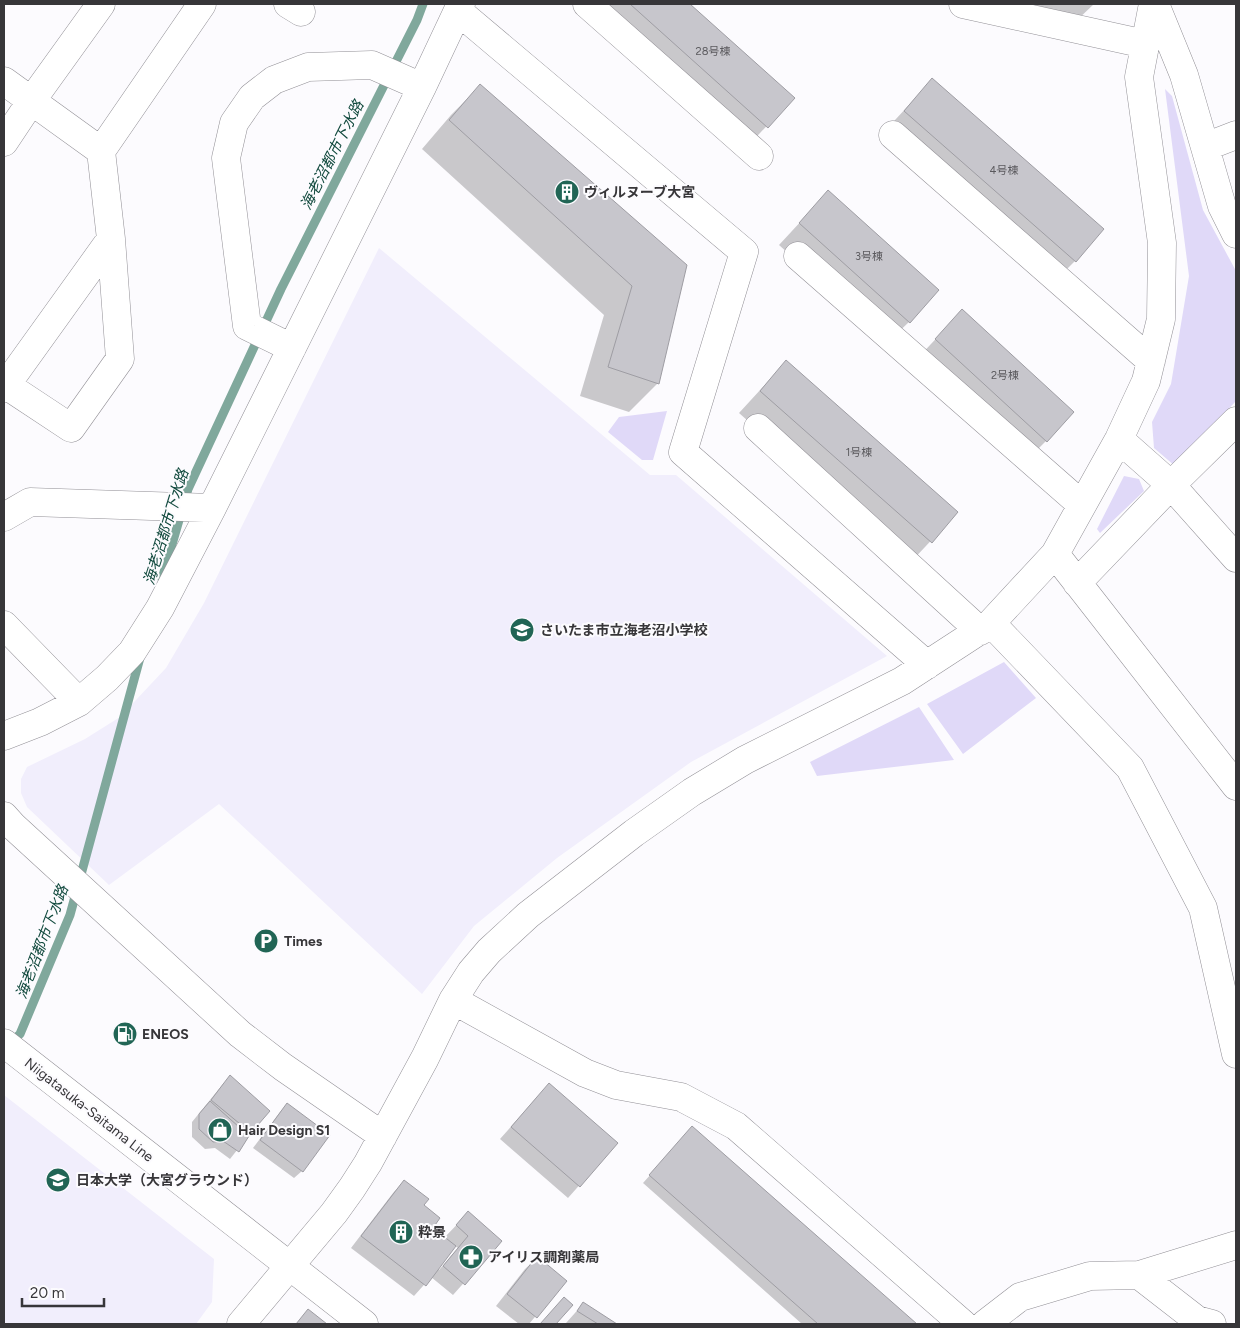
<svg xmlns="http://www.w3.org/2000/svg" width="1240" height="1328" font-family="Figtree,'Noto Sans JP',sans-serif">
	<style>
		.built { fill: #f1eefc }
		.green { fill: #e0d9f8 }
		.shadow { fill: #0003; fill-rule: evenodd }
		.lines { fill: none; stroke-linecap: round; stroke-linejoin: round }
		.stream { stroke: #80a89c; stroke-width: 9 }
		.building { fill: #c7c6cc; stroke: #9e9da3 }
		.minor-casing { stroke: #929096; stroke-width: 29 }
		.major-casing { stroke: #929096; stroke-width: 29 }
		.minor { stroke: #fff; stroke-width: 28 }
		.major { stroke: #fff; stroke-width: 28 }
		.labels { text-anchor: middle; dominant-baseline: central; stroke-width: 4; stroke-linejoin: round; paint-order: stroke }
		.number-label { font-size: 11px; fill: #5b5a5e }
		.poi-label { font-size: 14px; font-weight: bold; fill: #373639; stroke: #fcfbfe; text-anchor: start }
		.street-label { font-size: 14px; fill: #373639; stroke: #fcfbfe }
		.water-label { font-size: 15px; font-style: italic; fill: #124a3e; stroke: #fcfbfe }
	</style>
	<rect width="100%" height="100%" fill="#fcfbfe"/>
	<!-- built -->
	<path class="built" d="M 379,248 L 650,475 L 676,475 L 887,656 L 691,762 L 557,858 L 474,926 L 422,994 L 219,804 L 109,885 L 27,807 L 21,793 L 21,779 L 27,767 L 85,739 L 120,717 L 166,668 L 204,603 Z
		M 4,1095 L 214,1259 L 212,1302 L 196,1324 L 4,1324 Z"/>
	<!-- green -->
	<path class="green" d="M 1165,89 L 1172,96 L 1203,210 L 1236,271 L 1236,401 L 1175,466 L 1154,448 L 1152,422 L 1171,384 L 1189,276 Z
		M 667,411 L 653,460 L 642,460 L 608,432 L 619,417 Z
		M 1124,476 L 1139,479 L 1144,491 L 1100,533 L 1097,529 Z
		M 1004,662 L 1036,698 L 963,754 L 927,704 Z
		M 919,707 L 954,760 L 817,776 L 810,762 Z"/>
	<!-- shadow -->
	<path class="shadow" d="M 585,4 L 688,4 L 793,98 L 746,148 Z
		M 996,4 L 1094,4 L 1075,22 Z
		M 932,80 L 1075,261 L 1054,282 L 883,133 Z
		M 480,86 L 686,266 L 658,383 L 629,412 L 580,396 L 604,315 L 422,149 L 451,115 Z
		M 828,192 L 909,322 L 887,343 L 779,245 Z
		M 962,311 L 1046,441 L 1025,462 L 915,361 Z
		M 786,362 L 957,513 L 909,564 L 739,413 Z
		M 223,1084 L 268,1111 L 230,1159 L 215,1148 L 205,1149 L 192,1137 L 192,1122 Z
		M 538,1096 L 616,1144 L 568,1198 L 500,1139 Z
		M 287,1104 L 302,1171 L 294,1178 L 253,1148 L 280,1112 Z
		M 692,1128 L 915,1324 L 802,1324 L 643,1183 Z
		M 404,1181 L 422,1206 L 431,1228 L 444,1238 L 468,1213 L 501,1241 L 453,1295 L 431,1277 L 414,1296 L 351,1248 L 393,1193 ZM 455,1246 L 458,1248 L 439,1270 L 438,1269 Z
		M 537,1258 L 565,1281 L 529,1324 L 519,1324 L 496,1306 L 525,1269 Z
		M 583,1304 L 615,1324 L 566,1323 Z"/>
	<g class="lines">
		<!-- stream -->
		<path class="stream" d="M 162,579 L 188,489 L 281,289 L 417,20 L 423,4
			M 9,1044 L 20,1034 L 70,915 L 141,654"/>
	</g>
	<!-- building -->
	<path class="building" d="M 630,4 L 690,4 L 795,98 L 768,128 Z
		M 932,78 L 1104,229 L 1076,262 L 904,111 Z
		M 480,84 L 687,265 L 659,384 L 608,367 L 632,286 L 449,120 Z
		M 828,190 L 939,290 L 910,323 L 799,223 Z
		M 962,309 L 1074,412 L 1047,442 L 935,339 Z
		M 786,360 L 958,512 L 932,543 L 760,391 Z
		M 230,1075 L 270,1111 L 251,1133 L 211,1100 Z
		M 549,1083 L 618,1143 L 580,1187 L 511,1127 Z
		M 210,1101 L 249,1136 L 239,1152 L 223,1141 L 213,1142 L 199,1129 L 199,1114 Z
		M 287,1103 L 330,1135 L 303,1172 L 260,1140 Z
		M 692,1126 L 917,1324 L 818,1324 L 649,1175 Z
		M 404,1180 L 429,1199 L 424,1205 L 440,1218 L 433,1228 L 456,1246 L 426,1286 L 361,1236 Z
		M 468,1211 L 502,1241 L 465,1285 L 443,1266 L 468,1236 L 456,1225 Z
		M 537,1256 L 567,1281 L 537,1318 L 507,1294 Z
		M 564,1297 L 573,1305 L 556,1324 L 540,1324 Z
		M 583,1302 L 617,1324 L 598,1324 L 577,1311 Z
		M 308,1309 L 327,1324 L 296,1324 Z"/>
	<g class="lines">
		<defs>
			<path id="minor" d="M 288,4 L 301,12
				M 587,4 L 759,156
				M 963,4 L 1145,44
				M 1155,4 L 1184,75 L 1222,206 L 1236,234
				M 458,11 L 744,252 L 683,452 L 927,665
				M 4,81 L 101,151 L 111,239 L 4,388
				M 893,135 L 1151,361
				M 4,142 L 32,100 L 101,4
				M 1205,147 L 1236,135
				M 101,151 L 202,4
				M 798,256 L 1082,505
				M 292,348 L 247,326 L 226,158 L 234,123 L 252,97 L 274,80 L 308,67 L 372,65 L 422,87
				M 6,385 L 71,428 L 120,359 L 111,239
				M 758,428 L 980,631
				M 1119,439 L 1171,485 L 1236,558
				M 4,517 L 30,502 L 212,508
				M 1055,554 L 1236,786
				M 1077,583 L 1171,485 L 1236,421
				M 991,623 L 1130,768 L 1203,908 L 1236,1054
				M 4,625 L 79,702
				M 4,736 L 40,722 L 79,702 L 107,678 L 132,652 L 160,608 L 212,508 L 422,87 L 461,4
				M 4,816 L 13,826 L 240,1034 L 283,1067 L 383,1136
				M 453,1000 L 585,1073 L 616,1085 L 681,1097 L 736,1126 L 963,1324
				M 1139,1275 L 1197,1320 L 1212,1324
				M 241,1324 L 334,1213 L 352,1188 L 368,1163 L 425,1058 L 453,1000 L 471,972 L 489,951 L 528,915 L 634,833 L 692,792 L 745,760 L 902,681 L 991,623 L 1055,554 L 1119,439 L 1146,381 L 1161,319 L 1162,243 L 1139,77 L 1153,4
				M 985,1324 L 1020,1297 L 1090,1276 L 1139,1275 L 1236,1245"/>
			<path id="major" d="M 4,1043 L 364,1324"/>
		</defs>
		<!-- minor casing -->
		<use href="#minor" class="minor-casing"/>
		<!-- major casing -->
		<use href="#major" class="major-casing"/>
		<!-- minor -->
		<use href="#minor" class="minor"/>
		<!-- major -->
		<use href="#major" class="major"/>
	</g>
	<!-- icons -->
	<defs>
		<symbol id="building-disc" viewBox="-11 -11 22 22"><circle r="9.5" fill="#216555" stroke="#fcfbfe"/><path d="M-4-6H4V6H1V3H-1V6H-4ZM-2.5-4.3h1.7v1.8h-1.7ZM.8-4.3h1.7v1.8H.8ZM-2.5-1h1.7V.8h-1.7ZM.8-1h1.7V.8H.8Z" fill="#fff"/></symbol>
		<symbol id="school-disc" viewBox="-11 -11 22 22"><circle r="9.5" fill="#216555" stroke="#fcfbfe"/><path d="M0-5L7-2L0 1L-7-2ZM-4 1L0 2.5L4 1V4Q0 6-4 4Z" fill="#fff"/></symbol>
		<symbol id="parking-disc" viewBox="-11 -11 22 22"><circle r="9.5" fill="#216555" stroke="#fcfbfe"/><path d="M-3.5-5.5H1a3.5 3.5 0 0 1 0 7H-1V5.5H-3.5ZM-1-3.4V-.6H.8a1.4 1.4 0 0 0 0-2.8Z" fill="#fff"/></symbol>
		<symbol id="fuel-disc" viewBox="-11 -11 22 22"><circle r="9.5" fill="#216555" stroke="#fcfbfe"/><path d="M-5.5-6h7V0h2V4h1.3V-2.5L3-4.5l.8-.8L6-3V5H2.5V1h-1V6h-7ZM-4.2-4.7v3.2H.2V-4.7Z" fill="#fff"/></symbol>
		<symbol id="shop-disc" viewBox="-11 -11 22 22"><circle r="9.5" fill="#216555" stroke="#fcfbfe"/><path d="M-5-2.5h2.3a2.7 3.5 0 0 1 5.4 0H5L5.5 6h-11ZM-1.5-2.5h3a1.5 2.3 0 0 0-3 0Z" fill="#fff"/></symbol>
		<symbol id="university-disc" viewBox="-11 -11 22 22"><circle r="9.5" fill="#216555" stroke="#fcfbfe"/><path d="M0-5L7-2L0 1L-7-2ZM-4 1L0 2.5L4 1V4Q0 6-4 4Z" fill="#fff"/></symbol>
		<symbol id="pharmacy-disc" viewBox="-11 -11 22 22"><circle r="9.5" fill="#216555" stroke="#fcfbfe"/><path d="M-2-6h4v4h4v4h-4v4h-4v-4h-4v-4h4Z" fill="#fff"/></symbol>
	</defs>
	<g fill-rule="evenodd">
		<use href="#building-disc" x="553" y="178" width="28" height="28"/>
		<use href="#school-disc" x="508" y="616" width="28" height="28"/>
		<use href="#parking-disc" x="252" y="927" width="28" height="28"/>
		<use href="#fuel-disc" x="111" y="1020" width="28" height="28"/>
		<use href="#shop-disc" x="206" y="1116" width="28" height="28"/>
		<use href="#university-disc" x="44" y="1166" width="28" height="28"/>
		<use href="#building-disc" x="387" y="1218" width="28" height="28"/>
		<use href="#pharmacy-disc" x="457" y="1243" width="28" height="28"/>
	</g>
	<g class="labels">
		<!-- number labels -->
		<g class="number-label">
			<text x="713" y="51">28号棟</text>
			<text x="1004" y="170">4号棟</text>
			<text x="869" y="256">3号棟</text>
			<text x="1005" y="375">2号棟</text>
			<text x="859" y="452">1号棟</text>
		</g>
		<!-- poi labels -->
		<g class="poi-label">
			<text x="584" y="192">ヴィルヌーブ大宮</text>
			<text x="540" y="630">さいたま市立海老沼小学校</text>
			<text x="284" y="941">Times</text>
			<text x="142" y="1034">ENEOS</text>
			<text x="238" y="1130">Hair Design S1</text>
			<text x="76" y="1180">日本大学（大宮グラウンド）</text>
			<text x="418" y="1232">粋景</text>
			<text x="488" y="1257">アイリス調剤薬局</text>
		</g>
		<!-- street labels -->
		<g class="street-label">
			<text transform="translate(89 1110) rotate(38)">Niigatasuka-Saitama Line</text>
		</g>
		<!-- water labels -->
		<g class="water-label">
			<text transform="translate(332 155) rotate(-63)">海老沼都市下水路</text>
			<text transform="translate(166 527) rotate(-73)">海老沼都市下水路</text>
			<text transform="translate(42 942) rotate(-69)">海老沼都市下水路</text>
		</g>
	</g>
	<!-- border -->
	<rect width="1240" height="1328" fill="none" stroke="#373639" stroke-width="10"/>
	<!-- scale -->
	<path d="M22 1298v8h82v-8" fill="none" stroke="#373639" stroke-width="2.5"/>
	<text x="30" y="1298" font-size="15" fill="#373639" stroke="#fcfbfe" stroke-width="4" paint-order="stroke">20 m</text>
</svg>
